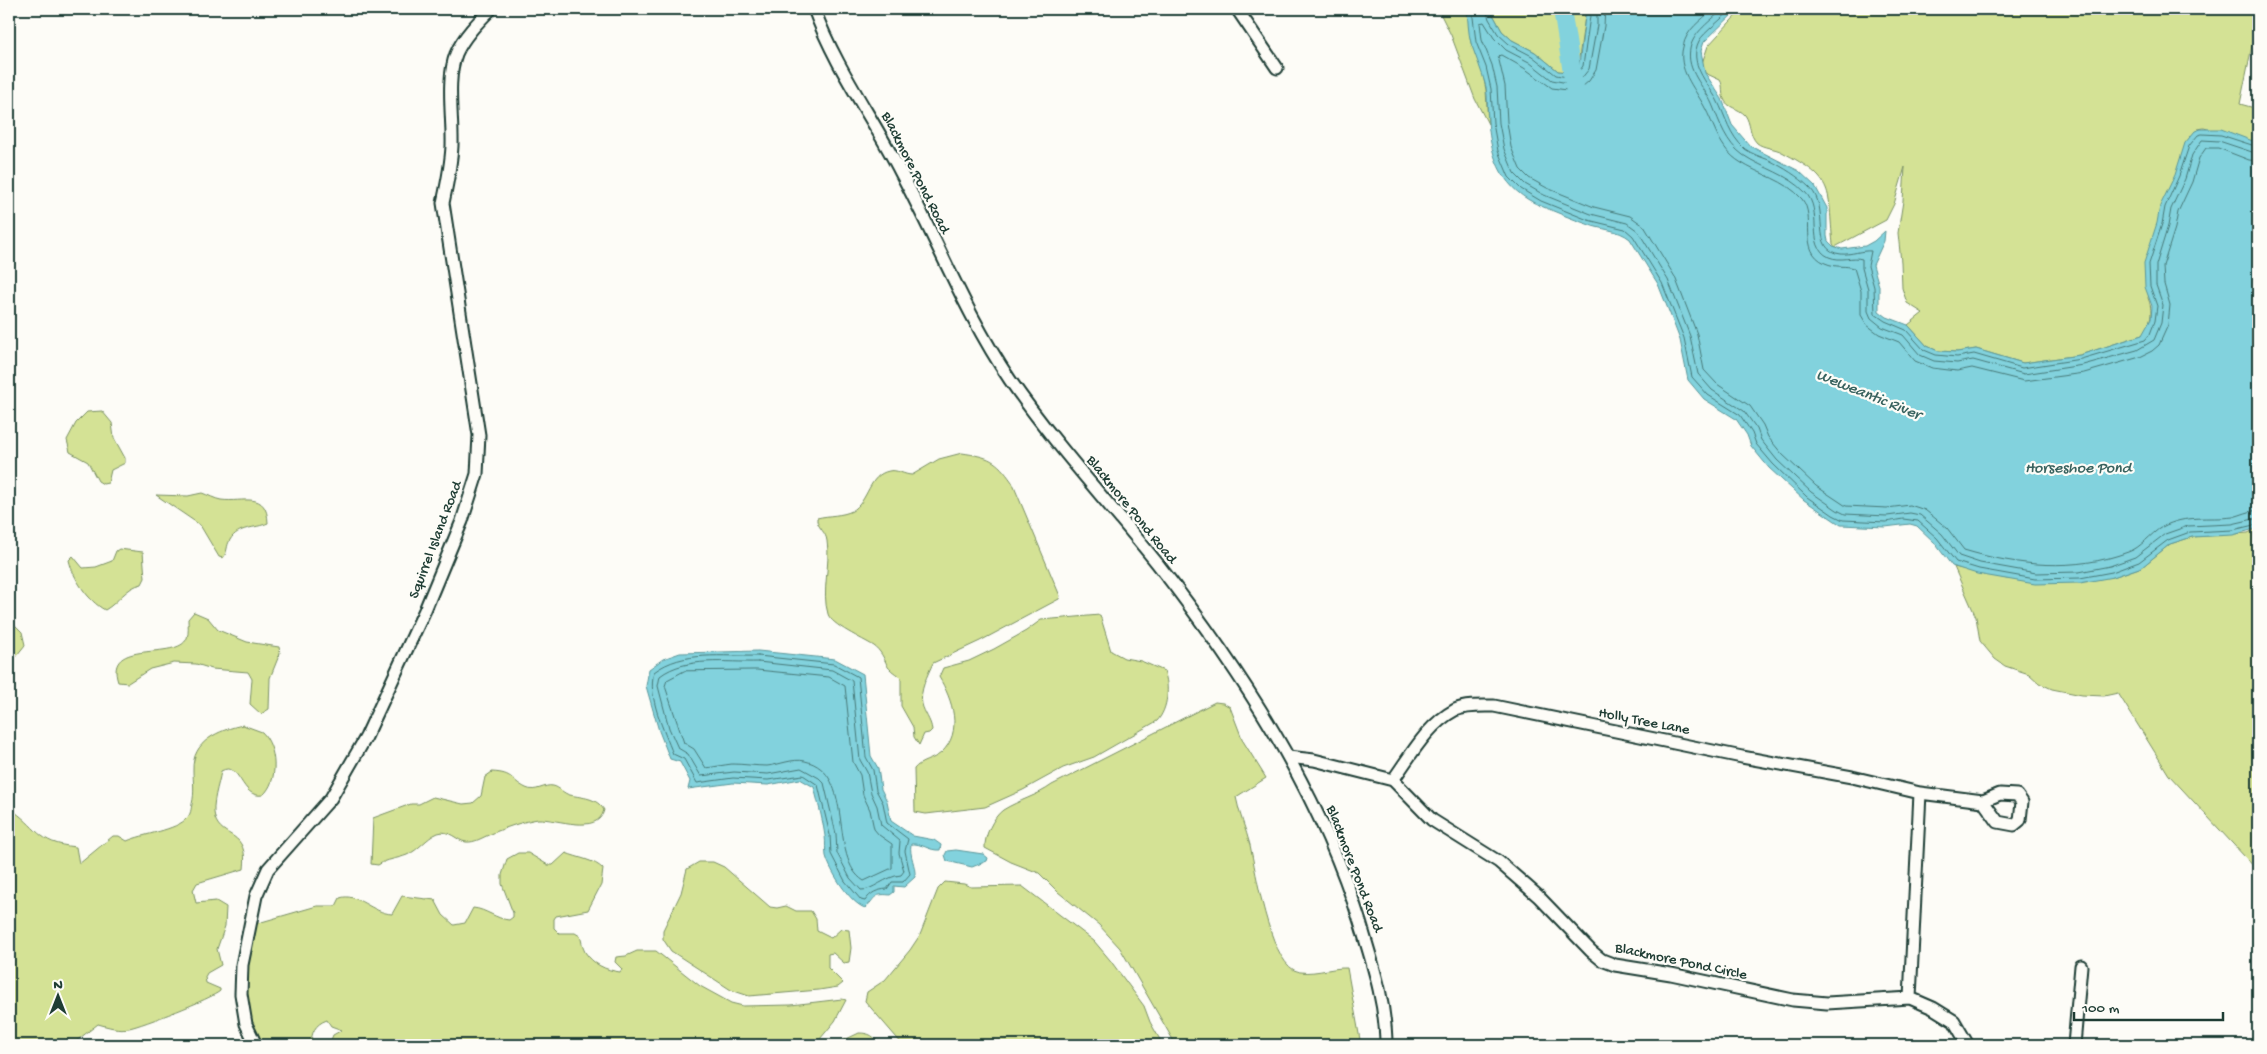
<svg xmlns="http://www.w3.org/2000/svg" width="2267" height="1054" font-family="'Gochi Hand',sans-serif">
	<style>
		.green { fill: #d4e295; stroke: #7a9064 }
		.water { fill: #82d2dd; stroke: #5a9699 }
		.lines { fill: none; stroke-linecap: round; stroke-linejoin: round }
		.shore { stroke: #477978; stroke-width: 1 }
		.river { stroke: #82d2dd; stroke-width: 18 }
		.minor-casing { stroke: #1f3d34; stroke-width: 15 }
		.minor { stroke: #fdfcf7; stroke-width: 11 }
		.labels { text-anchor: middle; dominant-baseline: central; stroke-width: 4.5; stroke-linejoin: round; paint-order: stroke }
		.street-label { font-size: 15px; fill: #1f3d34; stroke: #fdfcf7 }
		.water-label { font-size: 16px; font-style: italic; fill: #38625e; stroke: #fdfcf7 }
	</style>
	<rect width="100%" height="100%" fill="#fdfcf7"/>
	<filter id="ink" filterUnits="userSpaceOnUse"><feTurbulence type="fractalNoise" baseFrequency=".02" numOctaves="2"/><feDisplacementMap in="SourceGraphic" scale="10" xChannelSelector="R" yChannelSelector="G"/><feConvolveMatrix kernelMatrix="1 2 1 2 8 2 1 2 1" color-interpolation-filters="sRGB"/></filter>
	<g filter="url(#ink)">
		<!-- green -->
		<path class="green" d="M 1438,9 L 1467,9 L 1471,43 L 1482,69 L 1486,90 L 1488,124 L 1475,99 L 1451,35 Z
			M 1490,9 L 1586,9 L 1578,65 L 1575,70 L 1567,72 L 1558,71 L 1535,52 L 1512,40 L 1502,31 Z
			M 1742,9 L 2258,9 L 2258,17 L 2240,104 L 2258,109 L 2258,144 L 2204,128 L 2198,129 L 2189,139 L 2148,298 C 2153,309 2152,326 2142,335 L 2080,355 L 2023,363 L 1976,349 L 1957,352 L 1938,351 L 1927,346 L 1908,325 L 1923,313 L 1907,303 L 1902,288 L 1901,262 L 1898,233 L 1903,201 L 1905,167 L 1894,204 L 1886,220 L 1835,247 L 1833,244 C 1827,188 1837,181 1782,152 C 1775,148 1763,148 1757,143 C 1749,135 1751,123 1745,115 C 1739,108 1727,108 1724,99 C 1721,93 1724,86 1720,80 L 1705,73 L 1701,66 L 1708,46 Z
			M 102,411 L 112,423 L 114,438 L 125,458 L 125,463 L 111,470 L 108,483 L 103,484 L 98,481 L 88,462 L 70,452 L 67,440 L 76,423 L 87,412 Z
			M 962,453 C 989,457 996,459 1012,482 L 1060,596 L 1059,599 L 980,641 L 933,663 C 928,674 919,691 922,704 C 924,713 931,720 932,730 L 929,733 L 924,734 L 919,745 L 914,737 L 913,727 L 901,706 L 901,678 C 897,674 889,670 887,665 C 884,658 880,650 874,646 C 863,639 831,625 828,614 C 821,591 831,565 827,541 C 826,532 819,529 817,521 L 817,518 C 829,515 842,516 852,511 C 869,501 868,475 889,471 C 897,469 904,475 912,475 L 939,459 Z
			M 202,493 C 208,495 215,499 221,500 C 243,503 267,490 268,523 C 255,529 238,526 230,540 C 226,546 228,552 223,558 L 219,557 L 200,525 L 156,495 L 188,496 Z
			M 2258,528 L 2258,871 L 2169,775 L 2118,693 L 2104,696 L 2082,695 L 2052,689 L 2039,683 L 2029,674 L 2005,666 L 1995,659 L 1980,641 L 1976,617 L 1954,567 L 2007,579 L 2113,577 L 2142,567 L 2170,544 L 2192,537 L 2248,533 Z
			M 119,549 L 143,552 L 145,578 L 142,584 C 126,587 119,602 105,610 C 88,601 73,578 69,560 L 73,556 L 83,568 L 96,567 L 112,561 L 116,551 Z
			M 194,612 L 208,618 L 218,630 L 247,642 L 279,647 L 280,653 L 270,678 L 269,709 L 261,714 L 250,704 L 252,679 L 248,672 L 212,669 L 196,664 L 174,663 L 150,669 L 128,683 L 118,682 C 103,637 178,662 187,638 C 189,633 188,624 188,619 Z
			M 1100,615 L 1111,651 L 1124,658 L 1141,661 L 1164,671 C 1170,686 1168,709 1157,721 L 1094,757 L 1063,768 L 1023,790 L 985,807 L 926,814 L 915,812 L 914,769 C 920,761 933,760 941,753 C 964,732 952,699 939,677 L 943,668 L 969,661 L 994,649 L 1026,631 L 1041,620 Z
			M 9,619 L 22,632 L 25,645 L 9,665 Z
			M 1215,702 L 1223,703 L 1230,707 L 1243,741 L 1266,778 L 1236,797 C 1239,814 1246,829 1250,845 C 1256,873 1269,956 1294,970 C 1308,977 1332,967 1347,968 L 1361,1045 L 1176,1045 L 1120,948 L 1099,925 L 1058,892 L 1039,873 L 1011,862 L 985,848 C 984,837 993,817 1003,810 C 1019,800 1037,796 1052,785 Z
			M 243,725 L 262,732 C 277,747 279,781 263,795 C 240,799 241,760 221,771 C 219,785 211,804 215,818 C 222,840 249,829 244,869 L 197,883 L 193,890 L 196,903 L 216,901 L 226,907 L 225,926 L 217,949 L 221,965 L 207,973 L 205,977 L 206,983 L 220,989 L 220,991 C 213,998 141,1026 129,1028 C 118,1030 109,1027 98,1024 L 71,1045 L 9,1045 L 9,808 C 39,827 35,843 76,847 L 79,864 L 113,836 L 119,836 L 127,841 C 143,834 177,830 187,818 C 191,814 191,809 192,804 C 195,792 193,782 193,770 C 192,741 219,730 243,725 Z
			M 492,772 C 514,773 510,780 526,788 C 536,793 544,784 553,786 C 559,787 564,794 570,795 C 583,798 596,797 604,810 C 598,836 556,818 538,819 C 524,821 504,828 491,834 C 483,837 475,843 466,842 C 457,841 449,829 438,833 C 426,838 419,850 407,855 C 397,859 387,859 378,865 L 371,864 L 373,818 L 411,804 L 419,804 L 433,797 L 463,804 L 473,803 L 481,796 L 485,777 Z
			M 518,853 L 528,853 L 548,865 L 553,865 L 566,853 C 578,858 595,860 603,869 L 601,885 L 588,910 L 556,916 L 554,919 L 554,928 L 559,933 L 575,933 L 580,936 C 582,941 582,947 585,952 C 593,964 605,970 620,972 L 622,969 L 615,962 L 616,957 L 626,956 L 637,951 L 656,951 L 700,986 L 731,1003 L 743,1006 L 791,1005 L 842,999 L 846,1000 L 835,1021 L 815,1045 L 333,1045 L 331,1040 L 333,1035 L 342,1030 L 331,1026 L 327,1020 C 315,1024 311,1033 311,1045 L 263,1045 C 257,1036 252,1025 249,1014 C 245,994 245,938 258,923 L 317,906 L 336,906 L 340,898 C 357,892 372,913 392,914 L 402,896 L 435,900 L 443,915 L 454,925 L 465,923 L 473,908 C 486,909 496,919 509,920 L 513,917 L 513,913 L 502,884 L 502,875 L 507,859 Z
			M 699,862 L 713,862 L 724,867 L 770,907 L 777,908 L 786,906 L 796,911 L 811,911 L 816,919 L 817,931 L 831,938 L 841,929 L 849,930 L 851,948 L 849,962 L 844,963 L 833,953 L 828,954 L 828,968 L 843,983 L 838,987 L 819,990 L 749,996 L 731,990 L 671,951 L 663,939 L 663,930 L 681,893 L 687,869 Z
			M 945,882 L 964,884 L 971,887 L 1022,886 L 1094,941 L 1110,960 L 1144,1006 L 1150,1022 L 1163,1045 L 903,1045 L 865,1001 L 867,992 L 885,980 L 910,950 L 920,935 L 938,889 Z
			M 859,1033 C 870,1033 874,1036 880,1045 L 834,1045 Z"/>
		<!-- water -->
		<path class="water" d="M 1467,9 L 1490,9 L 1502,31 L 1512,40 L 1535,52 L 1558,71 L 1567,72 L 1575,70 L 1579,65 L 1586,9 L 1738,9 L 1704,42 L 1701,51 L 1705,73 L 1722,99 L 1732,125 L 1750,146 L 1799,171 L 1815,186 L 1827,208 L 1827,236 L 1828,241 L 1833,246 L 1842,249 L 1865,246 L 1874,241 L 1885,231 L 1884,241 L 1873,265 L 1879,286 L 1879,311 L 1887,317 L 1908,325 L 1927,346 L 1938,351 L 1957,352 L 1976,349 L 2023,363 L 2080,355 L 2142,335 L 2151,319 L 2152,306 L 2145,287 L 2144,263 L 2157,223 L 2160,206 L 2175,175 L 2185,143 L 2195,131 L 2201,129 L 2221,129 L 2258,143 L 2258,528 L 2233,535 L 2192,537 L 2170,544 L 2142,567 L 2113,577 L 2080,583 L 2035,584 L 1977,574 L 1952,566 L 1934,542 L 1917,526 L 1910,524 L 1885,527 L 1841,525 L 1804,500 L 1769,468 L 1751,446 L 1747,435 L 1736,419 L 1704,399 L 1688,380 L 1680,340 L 1672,319 L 1658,284 L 1630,239 C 1618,229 1601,230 1587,224 C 1572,219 1556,212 1541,206 C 1503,190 1491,160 1488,121 C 1487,110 1488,98 1486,87 C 1482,71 1476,58 1471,43 C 1468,32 1468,20 1467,9 Z
			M 758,651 L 835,659 L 863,674 L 871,756 L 878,768 L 881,789 L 887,801 L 891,821 L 913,836 L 934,840 L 941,845 L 940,850 C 929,851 922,843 911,844 C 909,856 916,865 915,877 L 904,887 L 894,886 L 894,892 L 890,895 C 872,893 876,899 865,908 C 850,903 830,871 826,856 C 825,850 826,843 825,836 C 823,820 818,803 814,787 L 800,779 L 768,785 L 733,783 L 688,789 L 690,781 L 680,762 L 670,759 L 659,731 L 646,686 L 649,669 L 663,659 L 680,653 Z
			M 956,850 L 983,854 L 988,858 L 987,861 L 972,867 L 947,861 L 945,855 L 947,851 Z"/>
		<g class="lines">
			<!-- shore -->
			<path class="shore" d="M 1472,9 L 1476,42 L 1486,67 L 1491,89 L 1493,123 L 1498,151 L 1509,177 L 1521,189 L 1541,201 L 1588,220 L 1625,229 L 1633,236 L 1662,283 L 1684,338 L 1692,377 L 1708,395 L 1740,415 L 1752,433 L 1756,444 L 1773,464 L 1807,497 L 1833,515 L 1843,520 L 1886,522 L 1903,519 L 1918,521 L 1937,538 L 1956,562 L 1979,569 L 2035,579 L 2080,578 L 2112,572 L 2139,562 L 2168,540 L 2190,532 L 2233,530 L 2258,524
				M 1486,9 L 1489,19 L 1498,34 L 1509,44 L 1532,56 L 1556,75 L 1567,77 L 1577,74 L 1583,66 L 1591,9
				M 1597,9 L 1597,25 L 1589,69 L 1581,79 L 1568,83 L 1552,80 L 1529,62 L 1506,50 L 1494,38 L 1484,22 L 1480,23 L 1482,40 L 1492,65 L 1497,87 L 1499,123 L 1504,149 L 1514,173 L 1525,184 L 1544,195 L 1591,214 L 1627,223 L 1638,231 L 1668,280 L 1690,336 L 1698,374 L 1712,390 L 1744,411 L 1757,429 L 1761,440 L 1777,460 L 1811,492 L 1837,510 L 1845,514 L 1887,516 L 1910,513 L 1920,515 L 1942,534 L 1959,556 L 1980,563 L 2036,573 L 2079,572 L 2110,566 L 2135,557 L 2165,534 L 2188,526 L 2232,524 L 2258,518
				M 1605,9 L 1604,26 L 1596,70 L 1589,81 L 1582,87 L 1567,90 L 1552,88 L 1524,68 L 1501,55 L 1498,56 L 1505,86 L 1507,122 L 1511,147 L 1520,169 L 1529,178 L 1547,188 L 1594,207 L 1630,216 L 1644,226 L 1675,277 L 1697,334 L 1704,370 L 1717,384 L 1750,406 L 1763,425 L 1768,437 L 1782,454 L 1816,486 L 1846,506 L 1887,508 L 1910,505 L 1925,510 L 1947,528 L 1964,550 C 2017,566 2075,572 2128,552 C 2141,548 2150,534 2162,527 C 2187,514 2207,520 2233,517 C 2241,515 2249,511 2258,510
				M 1713,9 C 1701,21 1686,29 1683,47 C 1677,69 1694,87 1704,106 C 1715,126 1719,149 1740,162 C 1760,175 1786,180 1802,199 C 1817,218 1797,250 1825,263 C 1836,268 1846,265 1854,268 L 1861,291 L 1861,315 L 1867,325 L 1879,334 L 1899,342 L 1915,361 L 1932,368 L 1957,371 L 1972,368 L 2024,381 L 2084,373 L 2140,357 L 2152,351 L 2159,345 L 2168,325 L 2170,305 L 2164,284 L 2163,266 L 2175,228 L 2178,212 L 2192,182 L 2199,158 L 2206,148 L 2218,148 L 2249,160 L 2258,161
				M 1723,9 C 1711,21 1693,32 1690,49 C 1686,71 1704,86 1712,104 C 1720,123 1726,143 1743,155 C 1764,169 1788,174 1805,192 C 1824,211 1805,246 1829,257 C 1841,262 1852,256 1862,259 L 1862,268 L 1868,289 L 1868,311 L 1871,318 L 1882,327 L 1903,335 L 1920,355 L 1934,361 L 1957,363 L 1973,360 L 2024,374 L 2083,365 L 2137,350 L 2154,340 L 2161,323 L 2163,305 L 2156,285 L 2156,265 L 2168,226 L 2171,209 L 2185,179 L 2192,155 L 2202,140 L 2219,141 L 2258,154
				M 1731,9 C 1724,18 1703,33 1699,41 C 1688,63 1707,82 1717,100 C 1726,117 1729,135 1745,149 C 1752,154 1761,157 1769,160 C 1784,168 1798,176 1810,188 C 1831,209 1809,251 1841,254 C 1851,255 1862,250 1871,251 L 1868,266 L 1874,287 L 1875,314 L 1885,321 L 1906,330 L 1924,350 L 1936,355 L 1957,357 L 1974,354 L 2022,368 L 2081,359 L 2145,340 L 2150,334 L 2155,321 L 2157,306 L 2150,286 L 2149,264 L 2162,224 L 2165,207 L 2179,176 L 2189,146 L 2198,135 L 2202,134 L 2221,135 L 2258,147
				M 758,656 L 834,664 L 858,677 L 866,757 L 873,770 L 876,790 L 883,803 L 887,823 L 908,839 L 905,851 L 910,874 L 903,882 L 892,882 L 887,889 C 877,890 871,892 865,901 L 861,900 L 845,881 L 831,854 L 830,835 L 818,785 L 803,775 L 768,780 L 733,778 L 697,783 L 684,759 L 673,754 C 664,730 647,697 654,672 C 683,650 723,657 758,656 Z
				M 758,662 L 832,670 L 852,681 L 860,760 L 867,772 L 871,793 L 877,806 L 881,825 L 900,841 L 899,853 L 904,871 L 901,875 C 886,876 872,891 861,890 L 850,878 L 837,853 L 836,834 L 824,783 L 819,778 L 801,768 L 768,774 L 734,772 L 701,776 L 688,754 L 678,748 L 669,728 L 658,686 L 660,676 C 686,656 727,663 758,662 Z
				M 757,670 L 829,677 L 845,686 L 853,762 L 860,775 L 863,795 L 870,810 L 874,829 L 879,835 L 892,844 L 892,868 L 864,881 C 827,858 857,773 805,761 C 793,758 779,765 767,766 C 755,766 744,764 732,764 C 723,765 714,767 706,768 L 694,749 L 684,743 L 665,686 L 667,680 L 684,671 Z"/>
			<!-- river -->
			<path class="river" d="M 1562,9 L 1575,92"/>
			<defs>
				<path id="minor" d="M 814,9 C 835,67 873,118 901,173 C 938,242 966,315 1010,380 C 1055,445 1108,502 1157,563 C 1241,671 1319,790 1360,922 C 1372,962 1386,1003 1386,1045
					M 1237,9 L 1277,68
					M 1288,757 L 1314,760 L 1393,780 L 1432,820 L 1499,862 L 1538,896 L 1591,951 L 1602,960 L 1615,965 L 1671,974 L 1793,1000 L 1827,1003 L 1910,998 L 1933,1008 L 1954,1021 L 1968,1045
					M 1393,780 C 1411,755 1427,725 1455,710 C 1466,705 1482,706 1494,706 L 1742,757 L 1852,777 L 1920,793 L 1983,801 L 1998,822 L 2014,825 L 2020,820 L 2022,802 L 2017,795 L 2000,794 L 1983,801
					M 1910,998 L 1920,793
					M 256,1045 L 246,1024 L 241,994 L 242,965 L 256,896 L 268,869 L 331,798 L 366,737 L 425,610 L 462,521 L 477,474 L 479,435 L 443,203 C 447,184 451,166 452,146 C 453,118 446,80 456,54 C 463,37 479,21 491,9
					M 2074,1045 L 2081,966"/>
			</defs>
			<!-- minor casing -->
			<use href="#minor" class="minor-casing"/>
			<!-- minor -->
			<use href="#minor" class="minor"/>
		</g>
	</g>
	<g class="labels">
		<!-- street labels -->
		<g class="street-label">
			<text transform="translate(915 173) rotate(63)">Blackmore Pond Road</text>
			<text transform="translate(1131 510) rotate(51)">Blackmore Pond Road</text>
			<text transform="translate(436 540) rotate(-69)">Squirrel Island Road</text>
			<text transform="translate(1644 722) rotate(11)">Holly Tree Lane</text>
			<text transform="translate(1354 869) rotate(69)">Blackmore Pond Road</text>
			<text transform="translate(1681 962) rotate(12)">Blackmore Pond Circle</text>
		</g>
		<!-- water labels -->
		<g class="water-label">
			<text transform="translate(1868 396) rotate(22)">Weweantic River</text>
			<text x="2078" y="469">Horseshoe Pond</text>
		</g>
	</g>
	<!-- margin -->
	<rect width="2267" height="1054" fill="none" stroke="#fdfcf7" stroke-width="30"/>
	<rect x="15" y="15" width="2237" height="1024" fill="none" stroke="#1f3d34" stroke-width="2" filter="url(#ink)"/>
	<!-- north arrow -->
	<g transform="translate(58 996)" stroke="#fdfcf7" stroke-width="4" paint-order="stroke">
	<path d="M0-4L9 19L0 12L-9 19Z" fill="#1f3d34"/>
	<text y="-8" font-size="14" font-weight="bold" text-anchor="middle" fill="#1f3d34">N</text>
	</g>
	<!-- scale -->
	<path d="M2074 1012v8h149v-8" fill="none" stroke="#1f3d34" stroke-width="2.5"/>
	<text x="2082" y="1012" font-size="15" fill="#1f3d34" stroke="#fdfcf7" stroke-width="4" paint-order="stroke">100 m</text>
</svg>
